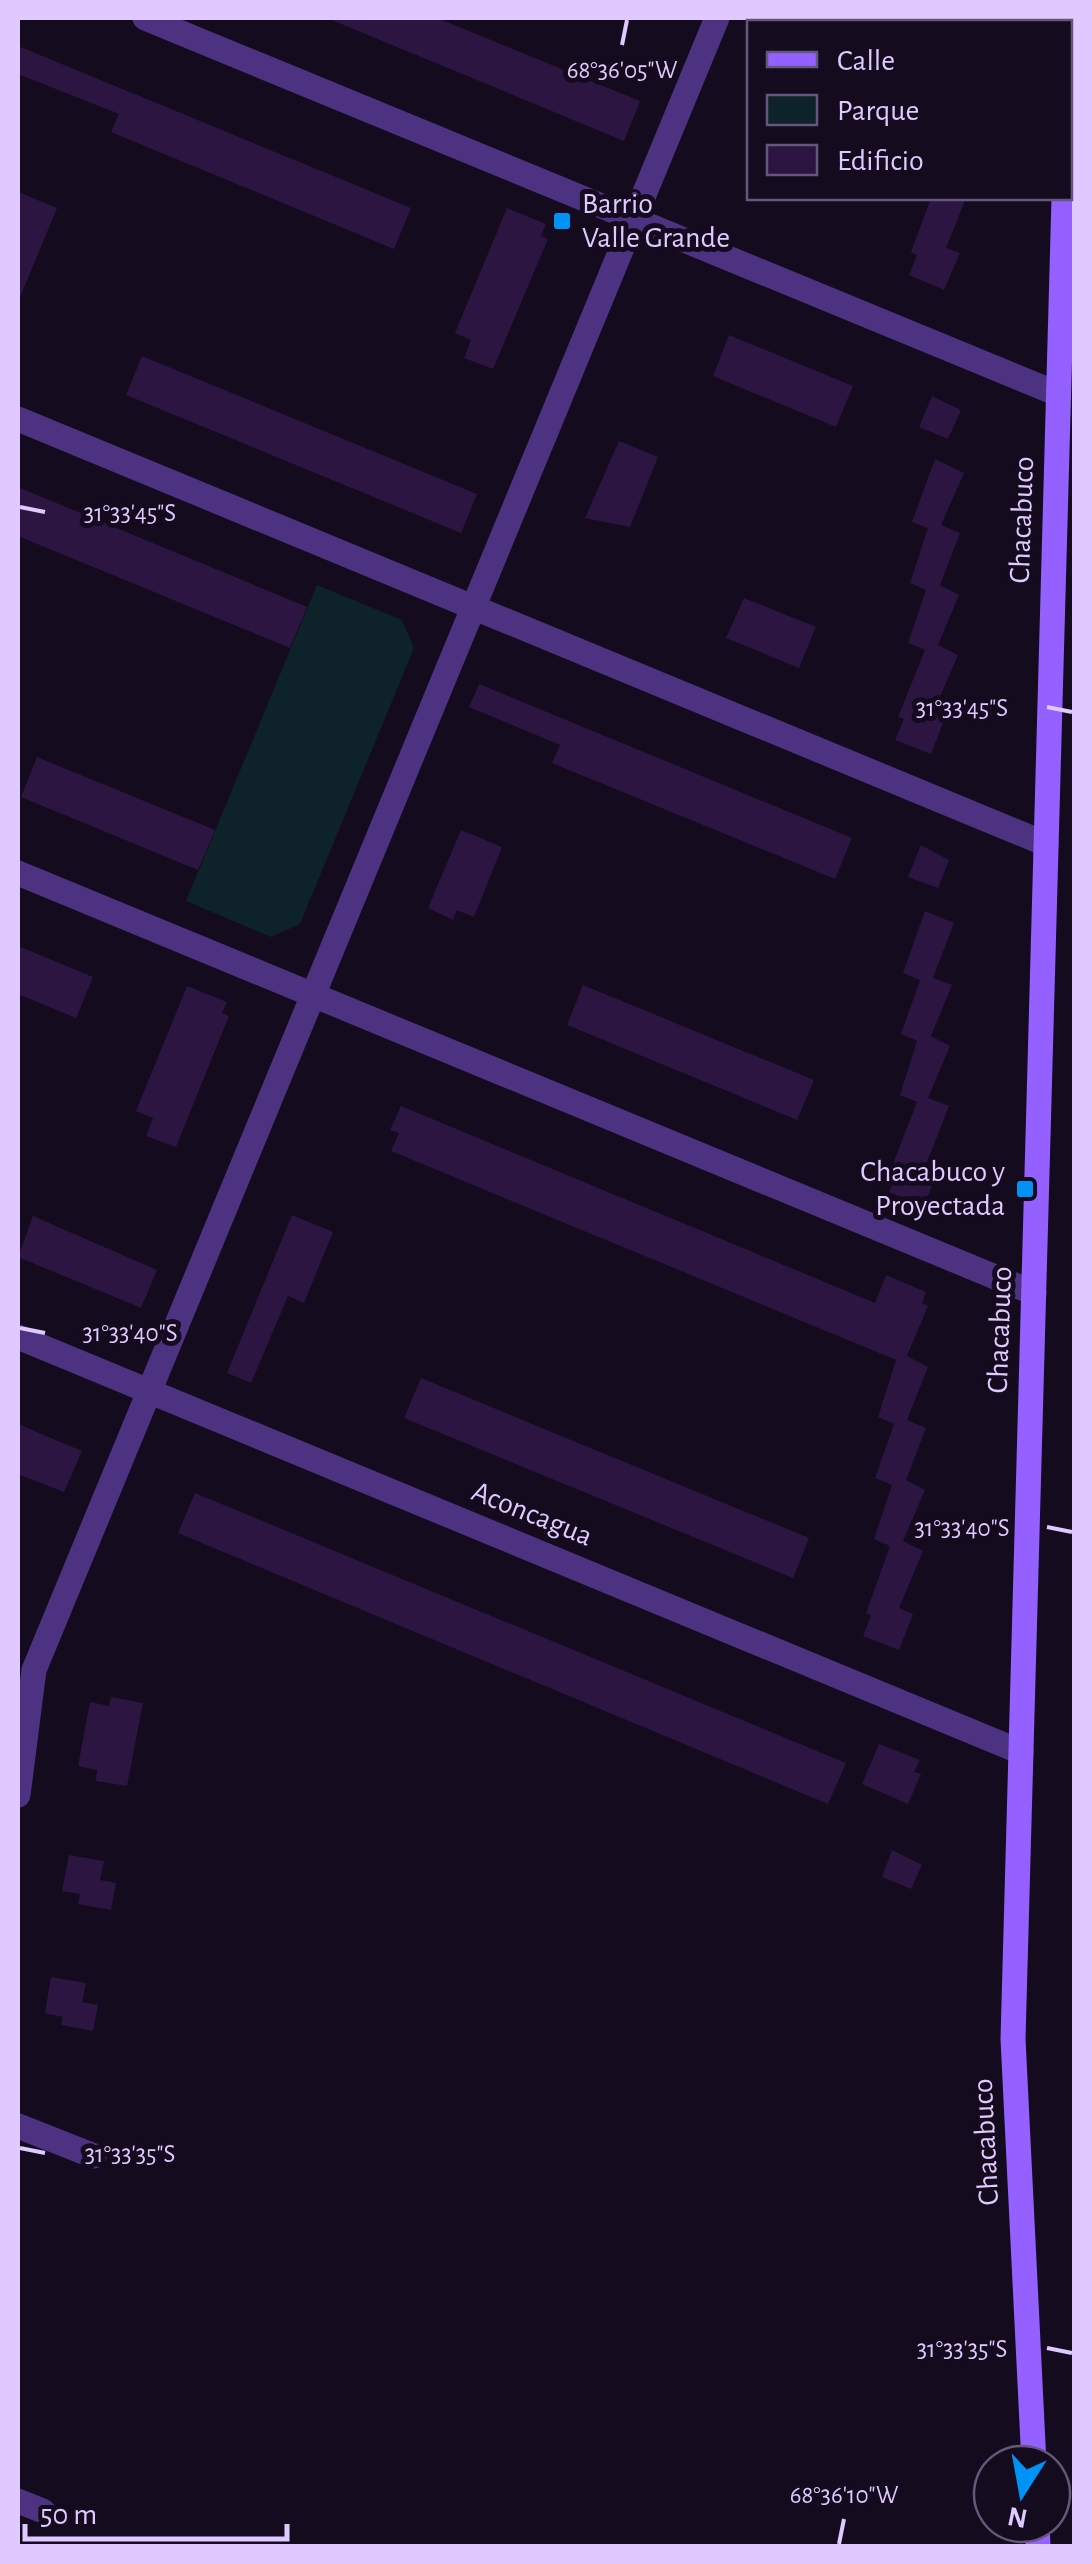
<svg xmlns="http://www.w3.org/2000/svg" width="1092" height="2564" font-family="'Alegreya Sans',sans-serif">
	<style>
		.green { fill: #0d2229 }
		.building { fill: #2c1541 }
		.lines { fill: none; stroke-linecap: round; stroke-linejoin: round }
		.street { stroke: #4d3281; stroke-width: 25 }
		.secondary { stroke: #9460ff; stroke-width: 25 }
		.ticks { fill: none; stroke: #dfc9ff; stroke-width: 4 }
		.poi-dot { fill: #0092f4; stroke: #140b1f; stroke-width: 4 }
		.labels { text-anchor: middle; dominant-baseline: central; stroke-width: 10; stroke-linejoin: round; paint-order: stroke }
		.poi-label { font-size: 30px; fill: #dfc9ff; stroke: #140b1f; text-anchor: start }
		.street-label { font-size: 30px; fill: #dfc9ff; stroke: #140b1f }
		.ticks-label { font-size: 25px; text-anchor: middle; fill: #dfc9ff; stroke: #140b1f; stroke-width: 10; stroke-linejoin: round; paint-order: stroke }
	</style>
	<rect width="100%" height="100%" fill="#140b1f"/>
	<!-- green -->
	<path class="green" d="M 317,585 L 402,620 L 414,648 L 300,924 L 271,937 L 186,901 Z"/>
	<!-- building -->
	<path class="building" d="M 327,18 L 437,18 L 640,101 L 624,141 Z
		M 18,46 L 411,208 L 394,249 L 111,132 L 119,114 L 18,74 Z
		M 18,192 L 57,208 L 18,302 Z
		M 931,198 L 966,198 L 946,248 L 960,253 L 944,290 L 909,275 L 917,255 L 911,252 Z
		M 507,208 L 546,224 L 541,236 L 548,239 L 493,369 L 464,358 L 471,340 L 455,333 Z
		M 729,335 L 853,386 L 836,427 L 713,376 Z
		M 142,356 L 477,494 L 461,533 L 126,395 Z
		M 932,396 L 961,410 L 948,439 L 919,427 Z
		M 619,441 L 658,457 L 630,527 L 585,518 Z
		M 935,459 L 964,473 L 941,525 L 960,533 L 940,585 L 959,595 L 938,645 L 958,655 L 933,713 L 945,718 L 931,754 L 895,740 L 904,719 L 898,717 L 925,650 L 908,643 L 926,590 L 910,583 L 928,528 L 912,522 Z
		M 18,487 L 307,607 L 290,648 L 18,536 Z
		M 744,598 L 816,627 L 799,668 L 726,638 Z
		M 479,684 L 852,838 L 835,879 L 552,763 L 560,745 L 469,707 Z
		M 37,757 L 215,830 L 198,870 L 21,797 Z
		M 461,830 L 502,847 L 474,917 L 457,910 L 453,920 L 428,908 Z
		M 921,845 L 949,860 L 938,888 L 908,877 Z
		M 925,911 L 954,923 L 933,978 L 952,985 L 931,1036 L 950,1046 L 928,1098 L 949,1106 L 926,1165 L 938,1170 L 924,1206 L 889,1192 L 897,1172 L 891,1169 L 917,1102 L 900,1095 L 917,1041 L 901,1034 L 920,980 L 903,973 Z
		M 18,946 L 93,977 L 76,1018 L 18,994 Z
		M 583,985 L 814,1080 L 797,1120 L 567,1025 Z
		M 187,986 L 227,1002 L 222,1013 L 229,1016 L 176,1147 L 146,1136 L 153,1118 L 136,1111 Z
		M 401,1106 L 875,1303 L 886,1275 L 926,1292 L 922,1303 L 928,1306 L 907,1356 L 928,1367 L 907,1420 L 926,1428 L 906,1480 L 925,1490 L 903,1541 L 923,1551 L 899,1608 L 913,1614 L 899,1650 L 863,1636 L 871,1616 L 866,1613 L 890,1546 L 874,1539 L 892,1485 L 875,1478 L 894,1424 L 878,1417 L 896,1360 L 391,1151 L 399,1133 L 390,1130 Z
		M 292,1215 L 333,1232 L 304,1303 L 288,1296 L 251,1383 L 227,1373 Z
		M 33,1216 L 157,1270 L 141,1308 L 18,1257 Z
		M 421,1378 L 809,1538 L 793,1578 L 404,1418 Z
		M 18,1424 L 82,1451 L 64,1492 L 18,1474 Z
		M 195,1493 L 846,1763 L 828,1804 L 178,1533 Z
		M 111,1697 L 143,1703 L 127,1786 L 96,1781 L 97,1770 L 78,1766 L 90,1702 L 109,1706 Z
		M 879,1744 L 920,1760 L 914,1772 L 921,1774 L 908,1804 L 862,1784 Z
		M 892,1850 L 922,1865 L 911,1889 L 882,1877 Z
		M 69,1855 L 104,1861 L 100,1880 L 116,1883 L 111,1910 L 78,1904 L 80,1894 L 62,1891 Z
		M 51,1977 L 86,1983 L 82,2002 L 98,2005 L 93,2031 L 61,2025 L 63,2017 L 45,2013 Z"/>
	<g class="lines">
		<!-- street -->
		<path class="street" d="M 145,18 L 1058,394
			M 18,419 L 1046,844
			M 18,873 L 1034,1293
			M 18,1337 L 1021,1752
			M 18,1795 L 34,1670 L 717,18
			M 18,2126 L 94,2156
			M 18,2501 L 43,2511"/>
		<!-- secondary -->
		<path class="secondary" d="M 1068,22 L 1069,18
			M 1034,2464 L 1013,2039 L 1064,198
			M 1037,2524 L 1038,2546"/>
	</g>
	<!-- ticks -->
	<path class="ticks" d="M 622,45 L 627,20M 20,507 L 45,512M 1047,707 L 1072,712M 20,1328 L 45,1333M 1047,1527 L 1072,1532M 20,2148 L 45,2153M 1047,2348 L 1072,2353M 839,2544 L 844,2519"/>
	<!-- markers -->
	<g class="poi-dot">
		<rect x="552" y="211" width="20" height="20" rx="5"/>
		<rect x="1015" y="1179" width="20" height="20" rx="5"/>
	</g>
	<g class="labels">
		<!-- poi labels -->
		<g class="poi-label">
			<text x="582" y="204">Barrio<tspan x="582" dy="34">Valle Grande</tspan></text>
			<text x="1005" y="1172" text-anchor="end">Chacabuco y<tspan x="1005" dy="34">Proyectada</tspan></text>
		</g>
		<!-- street labels -->
		<g class="street-label">
			<text transform="translate(1022 520) rotate(-88)">Chacabuco</text>
			<text transform="translate(1000 1330) rotate(-88)">Chacabuco</text>
			<text transform="translate(532 1514) rotate(22)">Aconcagua</text>
			<text transform="translate(986 2142) rotate(-93)">Chacabuco</text>
		</g>
	</g>
	<g class="ticks-label">
		<text x="622" y="78">68°36'05"W</text>
		<text x="130" y="521">31°33'45"S</text>
		<text x="962" y="716">31°33'45"S</text>
		<text x="130" y="1341">31°33'40"S</text>
		<text x="962" y="1536">31°33'40"S</text>
		<text x="130" y="2162">31°33'35"S</text>
		<text x="962" y="2357">31°33'35"S</text>
		<text x="844" y="2503">68°36'10"W</text>
	</g>
	<!-- border -->
	<rect width="1092" height="2564" fill="none" stroke="#dfc9ff" stroke-width="40"/>
	<!-- legend -->
	<rect x="747" y="20" width="325" height="180" fill="#140b1f" stroke="#655779" stroke-width="2.5"/>
	<rect x="767" y="52" width="50" height="15" fill="#9460ff" stroke="#655779" stroke-width="2.5"/>
	<text x="837" y="70" font-size="30" fill="#dfc9ff">Calle</text>
	<rect x="767" y="95" width="50" height="30" fill="#0d2229" stroke="#655779" stroke-width="2.5"/>
	<text x="837" y="120" font-size="30" fill="#dfc9ff">Parque</text>
	<rect x="767" y="145" width="50" height="30" fill="#2c1541" stroke="#655779" stroke-width="2.5"/>
	<text x="837" y="170" font-size="30" fill="#dfc9ff">Edificio</text>
	<!-- north arrow -->
	<g transform="translate(1022 2494) rotate(191)"><circle r="48" fill="#140b1f" stroke="#655779" stroke-width="2.5"/>
	<path d="M0-8L18 38L0 25L-18 38Z" fill="#0092f4"/>
	<text y="-15" font-size="28" font-weight="bold" text-anchor="middle" fill="#dfc9ff">N</text>
	</g>
	<!-- scale -->
	<path d="M25 2524v15h262v-15" fill="none" stroke="#dfc9ff" stroke-width="5"/>
	<text x="40" y="2524" font-size="30" fill="#dfc9ff" stroke="#140b1f" stroke-width="8" paint-order="stroke">50 m</text>
</svg>
